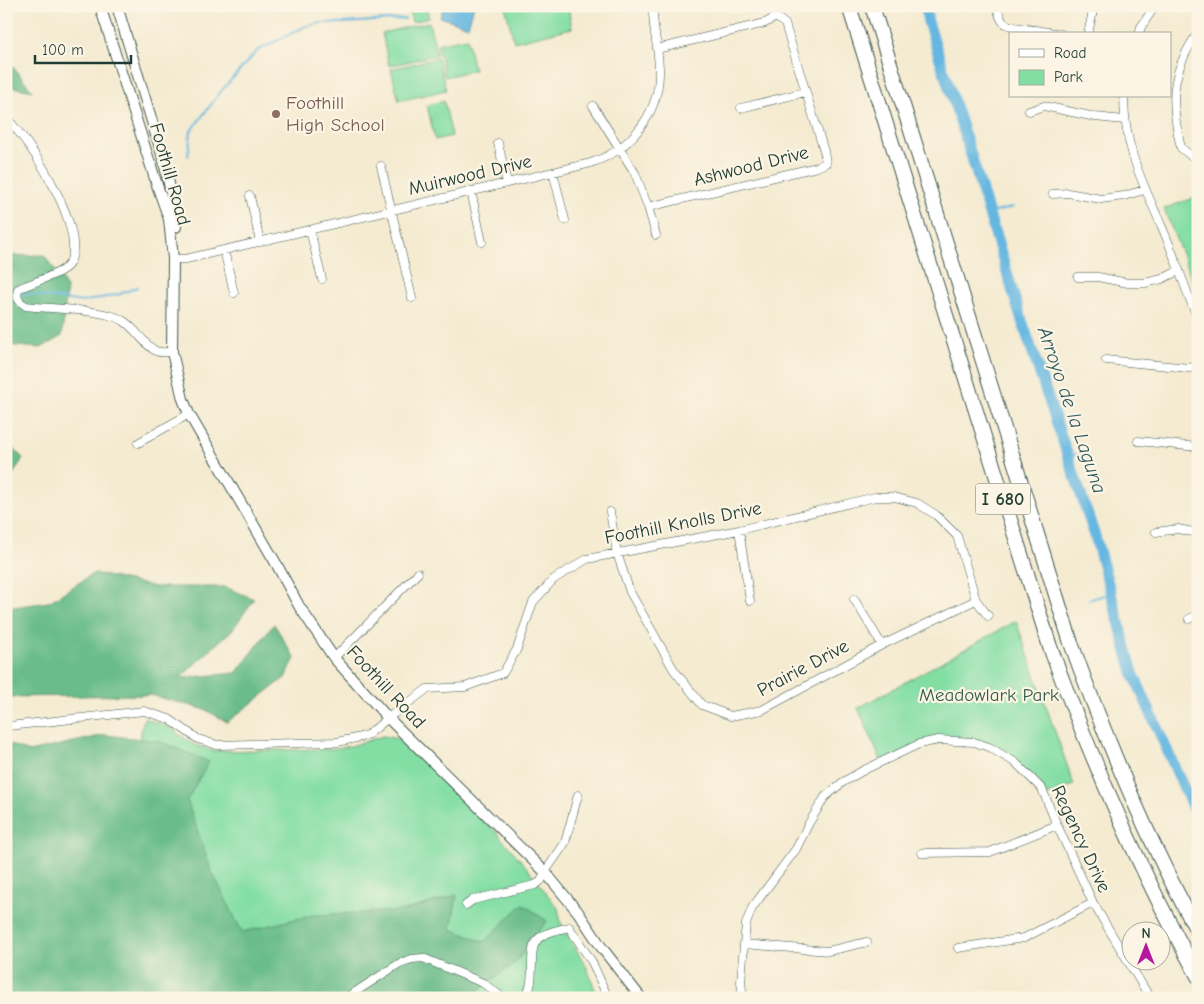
<svg xmlns="http://www.w3.org/2000/svg" width="1204" height="1004" font-family="'Comic Neue',sans-serif">
	<style>
		.green { fill: #83dea4; stroke: #518e6c }
		.forest { fill: #6abd8a; stroke: #447d5f }
		.water { fill: #65b7e1; stroke: #427a8a }
		.lines { fill: none; stroke-linecap: round; stroke-linejoin: round }
		.stream { stroke: #65b7e1; stroke-width: 2 }
		.river { stroke: #65b7e1; stroke-width: 11 }
		.street-casing { stroke: #3f574c; stroke-width: 9 }
		.secondary-casing { stroke: #3f574c; stroke-width: 12 }
		.highway-casing { stroke: #3f574c; stroke-width: 16 }
		.street { stroke: #fff; stroke-width: 8 }
		.secondary { stroke: #fff; stroke-width: 10 }
		.highway { stroke: #fff; stroke-width: 14 }
		.education-dot { fill: #8d6e63; stroke: #fcf5e5; stroke-width: 2 }
		.labels { text-anchor: middle; dominant-baseline: central; stroke-width: 4.5; stroke-linejoin: round; paint-order: stroke }
		.shield { fill: #fcf5e5; stroke: #617469; stroke-width: 1 }
		.shield-label { font-size: 18px; font-weight: bold; fill: #1f3d34 }
		.education-label { font-size: 19px; fill: #785e54; stroke: #fcf5e5; text-anchor: start }
		.street-label { font-size: 19px; fill: #1f3d34; stroke: #fcf5e5 }
		.park-label { font-size: 19px; fill: #335d4a; stroke: #fcf5e5 }
		.water-label { font-size: 20px; font-style: italic; fill: #305c5f; stroke: #fcf5e5 }
	</style>
	<rect width="100%" height="100%" fill="#fcf5e5"/>
	<filter id="ink" filterUnits="userSpaceOnUse"><feTurbulence type="fractalNoise" baseFrequency=".02" numOctaves="2"/><feDisplacementMap in="SourceGraphic" scale="10" xChannelSelector="R" yChannelSelector="G"/><feConvolveMatrix kernelMatrix="1 2 1 2 8 2 1 2 1" color-interpolation-filters="sRGB"/></filter>
	<filter id="wash" filterUnits="userSpaceOnUse"><feTurbulence type="fractalNoise" baseFrequency=".0096" numOctaves="4" result="noise"/><feDisplacementMap in="SourceGraphic" scale="20" xChannelSelector="R" yChannelSelector="G"/><feGaussianBlur stdDeviation="1.12" result="paint"/><feColorMatrix in="noise" values="0 0 0 0 0 0 0 0 0 0 0 0 0 0 0 0 0 1.4 0 .05"/><feComposite in="paint" operator="in"/></filter>
	<g filter="url(#wash)">
		<rect width="100%" height="100%" fill="#f4ebd1"/>
		<!-- green -->
		<path class="green" d="M 408,6 L 426,6 L 429,18 L 412,22 Z
			M 505,6 L 568,6 L 572,28 L 514,42 Z
			M 429,22 L 437,55 L 389,66 L 382,33 Z
			M 467,38 L 474,70 L 445,77 L 437,44 Z
			M 438,58 L 446,90 L 399,101 L 391,69 Z
			M 444,101 L 452,136 L 435,140 L 427,105 Z
			M 1198,196 L 1198,294 L 1164,209 Z
			M 1016,621 L 1074,785 L 1046,796 L 998,751 L 955,741 L 917,746 L 882,763 L 858,708 Z
			M 144,718 L 169,727 L 193,744 L 212,751 L 330,749 L 351,746 L 383,736 L 402,740 L 466,798 L 524,864 L 558,908 L 561,923 L 587,968 L 598,998 L 207,998 L 133,772 Z"/>
		<!-- forest -->
		<path class="forest" d="M 6,58 L 6,59 L 33,91 L 6,86 Z
			M 44,255 L 67,287 L 62,336 L 41,348 L 6,345 L 6,256 Z
			M 6,442 L 23,458 L 6,486 Z
			M 94,573 L 155,587 L 225,587 L 254,599 L 233,629 L 180,678 L 236,673 L 274,624 L 295,658 L 285,678 L 227,722 L 206,710 L 151,695 L 6,697 L 6,608 L 49,602 Z
			M 105,735 L 159,741 L 209,762 L 187,800 L 211,870 L 242,932 L 313,915 L 403,911 L 457,895 L 451,929 L 484,942 L 523,904 L 547,921 L 515,963 L 473,994 L 380,998 L 6,998 L 6,743 L 29,752 Z"/>
		<!-- water -->
		<path class="water" d="M 444,6 L 474,6 L 468,26 L 440,17 Z"/>
		<g class="lines">
			<!-- stream -->
			<path class="stream" d="M 188,156 L 191,131 L 222,90 L 257,51 L 306,26 L 320,23 L 344,23 L 405,19
				M 989,214 L 1013,207
				M 6,291 L 16,292
				M 21,293 L 82,302 L 120,294 L 137,287
				M 1068,457 L 1087,451
				M 1088,600 L 1111,593
				M 1192,807 L 1198,804"/>
			<!-- river -->
			<path class="river" d="M 925,6 L 928,22 L 971,155 L 1019,312 L 1095,536 L 1133,673 L 1198,820"/>
		</g>
	</g>
	<g filter="url(#ink)">
		<g class="lines">
			<defs>
				<path id="street" d="M 997,6 C 998,11 1000,18 1003,22 C 1008,29 1050,31 1062,34
					M 1198,33 C 1170,72 1170,102 1181,148 L 1190,155 L 1198,154
					M 1088,34 L 1094,6
					M 1139,34 L 1141,27 L 1155,6
					M 1124,96 C 1124,148 1142,181 1162,227 C 1175,257 1185,289 1198,319
					M 593,106 L 635,173 L 648,207 L 656,235
					M 741,108 L 805,92
					M 1029,111 L 1044,106 L 1095,117 L 1124,120
					M 6,118 C 30,140 89,232 69,264 C 63,274 30,283 18,289 C 16,298 18,301 26,306 C 49,309 104,309 122,320 C 135,327 145,346 156,351 C 161,353 167,352 172,352
					M 498,143 L 507,183
					M 381,166 L 412,298
					M 553,172 L 565,220
					M 471,191 L 482,242
					M 1053,194 L 1068,193 L 1101,199 L 1124,196 L 1144,190
					M 250,196 L 260,242
					M 648,207 L 817,167 L 826,163 L 824,151 L 785,24 L 776,17 L 765,23 L 657,49
					M 310,230 L 322,279
					M 224,250 L 234,293
					M 173,259 L 186,259 L 224,250 L 587,164 C 627,153 658,117 659,75 C 660,52 652,30 653,6
					M 1078,277 L 1098,277 L 1128,283 L 1145,283 L 1162,279 L 1178,271
					M 1106,360 L 1189,368 L 1198,366
					M 1138,441 L 1198,447
					M 138,443 L 189,414
					M 610,512 L 617,553 L 630,592 L 674,670 L 702,705 L 731,716 L 762,710 L 882,645 L 976,600
					M 739,530 L 750,601
					M 1156,532 L 1178,529 L 1198,533
					M 854,599 L 882,645
					M 1189,619 L 1198,615
					M 334,658 L 418,573
					M 6,725 L 9,726 L 144,711 L 169,719 L 198,739 L 217,745 L 337,742 L 361,737 L 369,734 L 388,718 L 427,689 L 465,687 L 503,673 L 517,649 L 533,602 L 554,579 L 587,559 L 739,530 L 875,497 L 894,497 L 917,503 L 936,515 L 957,536 L 976,600 L 988,616
					M 922,853 L 990,852 L 1057,825
					M 466,905 L 473,900 L 535,885 L 541,881 L 545,872 L 565,843 L 578,795
					M 569,927 L 592,962 L 608,998
					M 744,944 L 828,951 L 867,942
					M 958,948 L 1024,938 L 1093,903
					M 346,998 L 400,963 L 412,959 L 423,958 L 483,983 L 503,998
					M 524,998 C 539,982 525,950 539,938 C 547,931 559,930 569,927
					M 743,998 L 741,982 L 744,944 L 746,924 L 752,908 L 796,849 L 809,823 L 825,797 L 843,782 L 864,770 L 919,744 L 938,740 L 974,742 L 989,747 L 1016,763 L 1042,789 L 1057,825 L 1093,903 L 1150,998"/>
				<path id="secondary" d="M 100,6 L 157,185 L 169,219 L 173,259 L 172,352 L 183,399 L 189,414 L 277,565 L 299,606 L 334,658 L 388,718 L 545,872 L 578,912 L 602,948 L 641,998
					M 117,6 L 164,161 L 173,202 L 176,227"/>
				<path id="highway" d="M 849,6 L 1050,647 C 1092,761 1139,870 1198,976
					M 872,6 L 1071,643 C 1107,742 1147,840 1198,932"/>
			</defs>
			<!-- street casing -->
			<use href="#street" class="street-casing"/>
			<!-- secondary casing -->
			<use href="#secondary" class="secondary-casing"/>
			<!-- highway casing -->
			<use href="#highway" class="highway-casing"/>
			<!-- street -->
			<use href="#street" class="street"/>
			<!-- secondary -->
			<use href="#secondary" class="secondary"/>
			<!-- highway -->
			<use href="#highway" class="highway"/>
		</g>
	</g>
	<!-- markers -->
	<circle class="education-dot" cx="276" cy="114" r="5"/>
	<g class="labels">
		<!-- shield labels -->
		<rect class="shield" x="975.5" y="483.5" width="55" height="31" rx="4"/>
		<g class="shield-label">
			<text x="1003" y="499">I 680</text>
		</g>
		<!-- education labels -->
		<g class="education-label">
			<text x="286" y="103">Foothill<tspan x="286" dy="22">High School</tspan></text>
		</g>
		<!-- street labels -->
		<g class="street-label">
			<text transform="translate(751 166) rotate(-14)">Ashwood Drive</text>
			<text transform="translate(170 174) rotate(74)">Foothill Road</text>
			<text transform="translate(470 175) rotate(-13)">Muirwood Drive</text>
			<text transform="translate(683 523) rotate(-11)">Foothill Knolls Drive</text>
			<text transform="translate(803 668) rotate(-28)">Prairie Drive</text>
			<text transform="translate(386 687) rotate(47)">Foothill Road</text>
			<text transform="translate(1081 839) rotate(65)">Regency Drive</text>
		</g>
		<!-- park labels -->
		<g class="park-label">
			<text x="989" y="695">Meadowlark Park</text>
		</g>
		<!-- water labels -->
		<g class="water-label">
			<text transform="translate(1072 410) rotate(71)">Arroyo de la Laguna</text>
		</g>
	</g>
	<!-- margin -->
	<rect width="1204" height="1004" fill="none" stroke="#fcf5e5" stroke-width="25"/>
	<!-- legend -->
	<rect x="1009" y="32" width="162" height="65" fill="#fcf5e5" stroke="#a4ab9e"/>
	<rect x="1019" y="49" width="25" height="8" fill="#ffffff" stroke="#a4ab9e"/>
	<text x="1054" y="58" font-size="15" fill="#1f3d34">Road</text>
	<rect x="1019" y="70" width="25" height="15" fill="#83dea4" stroke="#a4ab9e"/>
	<text x="1054" y="82" font-size="15" fill="#1f3d34">Park</text>
	<!-- north arrow -->
	<g transform="translate(1146 946)"><circle r="24" fill="#fcf5e5" stroke="#a4ab9e"/>
	<path d="M0-4L9 19L0 12L-9 19Z" fill="#b5179e"/>
	<text y="-8" font-size="14" font-weight="bold" text-anchor="middle" fill="#1f3d34">N</text>
	</g>
	<!-- scale -->
	<path d="M35 55v8h96v-8" fill="none" stroke="#1f3d34" stroke-width="2.5"/>
	<text x="42" y="55" font-size="15" fill="#1f3d34" stroke="#fcf5e5" stroke-width="4" paint-order="stroke">100 m</text>
</svg>
